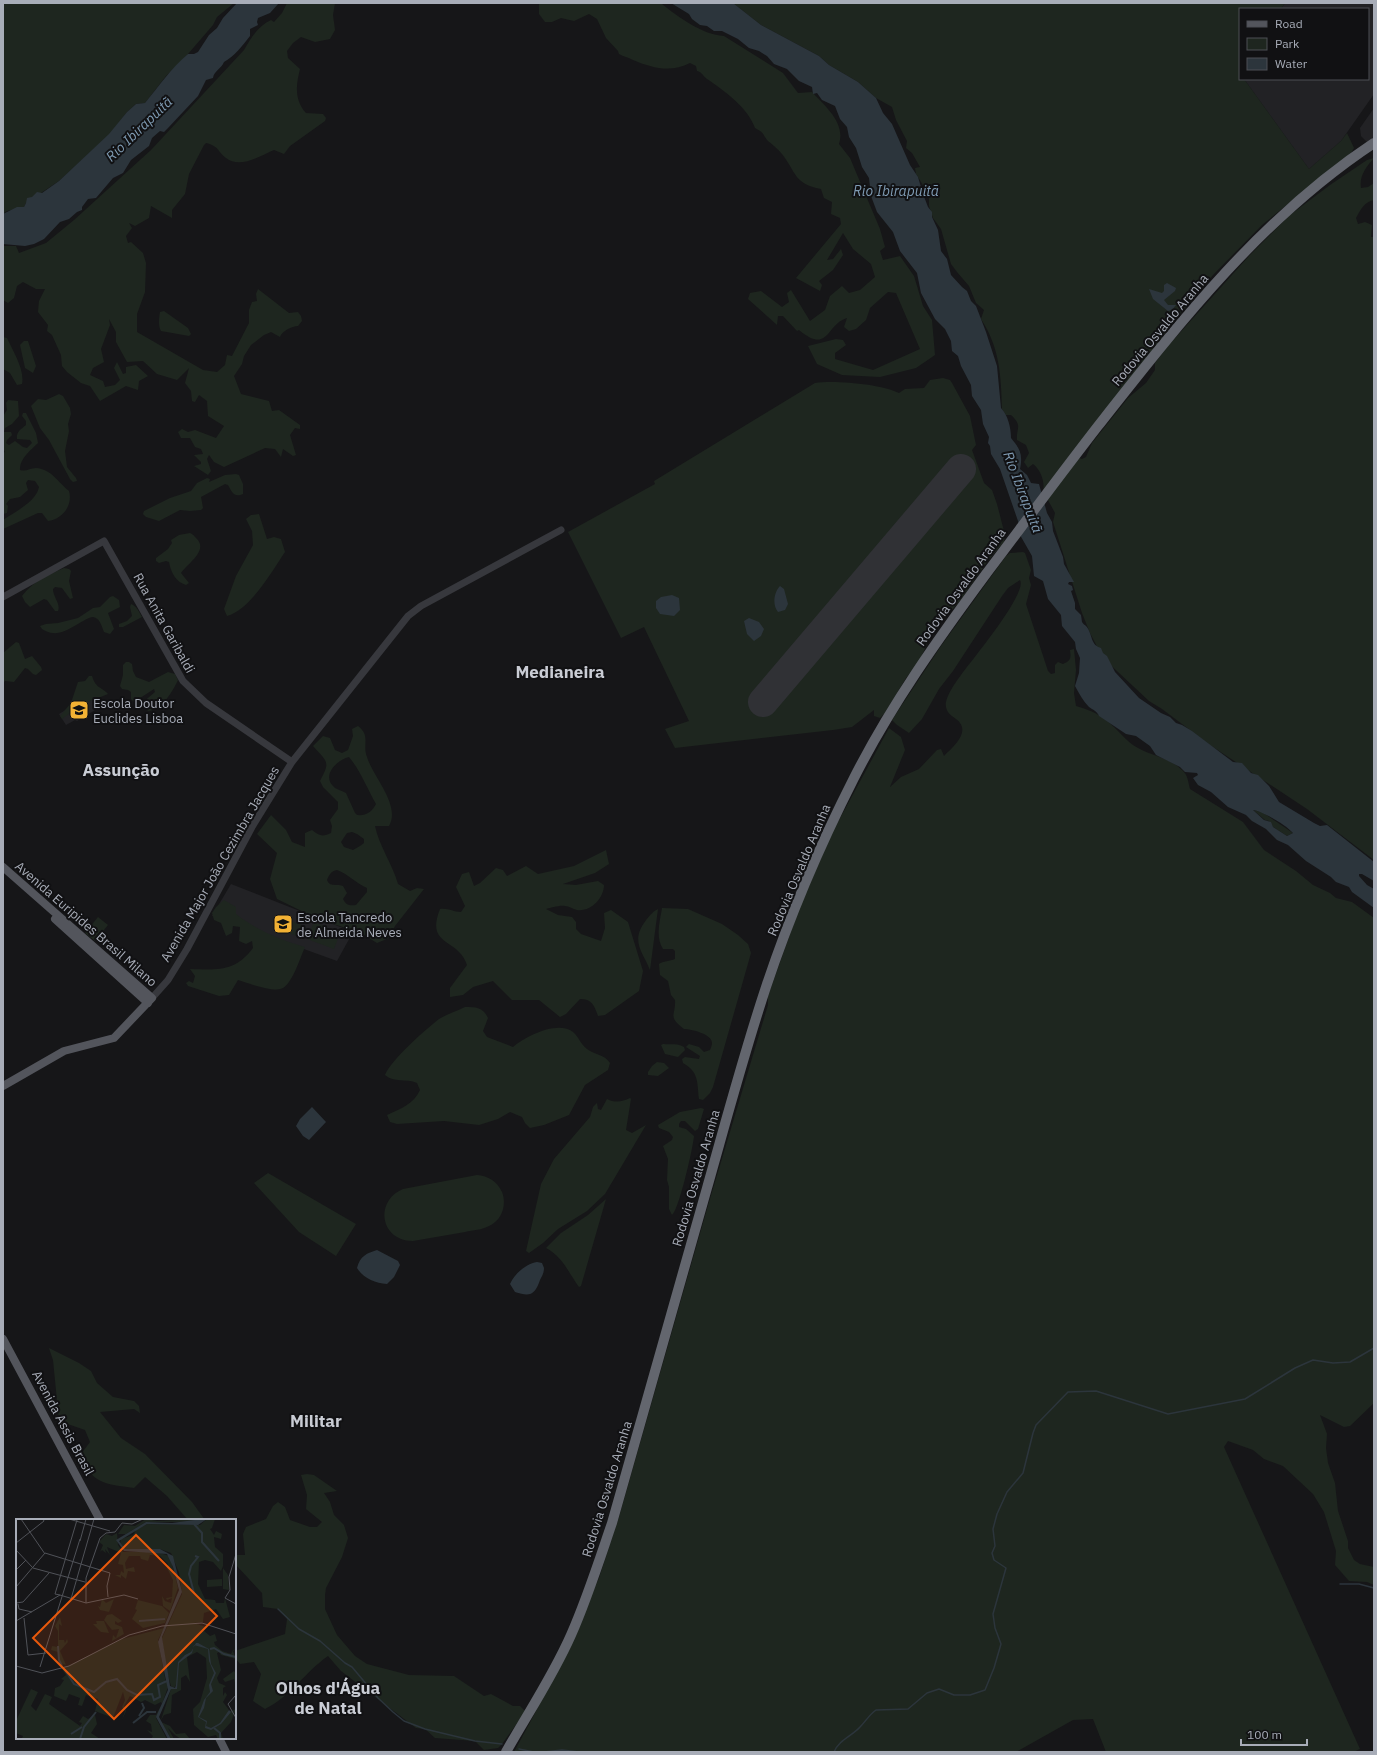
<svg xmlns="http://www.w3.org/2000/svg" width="1377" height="1755" font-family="'IBM Plex Sans',sans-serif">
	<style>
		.built { fill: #222225 }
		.green { fill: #1e261f; fill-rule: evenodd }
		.water { fill: #2c353c; fill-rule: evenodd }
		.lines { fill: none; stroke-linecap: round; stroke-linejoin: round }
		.stream { stroke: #2c353c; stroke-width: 1.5 }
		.runway { stroke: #303135; stroke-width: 30 }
		.minor { stroke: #37383d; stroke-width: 7 }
		.major { stroke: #53555c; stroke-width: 8 }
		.highway { stroke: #63666e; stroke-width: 10 }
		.labels { text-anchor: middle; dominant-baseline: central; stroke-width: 4; stroke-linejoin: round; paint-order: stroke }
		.street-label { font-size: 13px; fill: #a8adb8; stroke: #111113 }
		.poi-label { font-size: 13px; fill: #a8adb8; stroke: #111113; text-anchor: start }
		.water-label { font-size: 14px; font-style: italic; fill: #7f9bb3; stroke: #111113 }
		.district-label { font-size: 17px; font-weight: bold; fill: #c9ccd4; stroke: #111113 }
		.inset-river { fill: none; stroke: #2c353c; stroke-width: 2 }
		.inset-road { fill: none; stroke: #505258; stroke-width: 1 }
		.view { fill: #e8590c; fill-opacity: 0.15; stroke: #e8590c; stroke-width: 2 }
		.inset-edge { fill: none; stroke: #a8adb8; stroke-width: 2 }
	</style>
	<rect width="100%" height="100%" fill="#161618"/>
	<!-- built -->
	<path class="built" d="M 1285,3 L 1374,3 L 1374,94 L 1341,141 L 1309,169 L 1244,79 L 1368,79 L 1368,9 L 1281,9 Z
		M 1374,108 L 1374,137 L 1367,142 L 1361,136 L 1360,128 Z
		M 92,694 L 100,707 L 77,721 L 75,720 L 66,725 L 59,714 Z
		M 231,884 L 353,932 L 337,961 L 212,916 Z"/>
	<!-- green -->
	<path class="green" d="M 3,3 L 234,3 L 217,17 L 213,25 L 188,54 L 166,76 L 145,103 L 136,104 L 127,112 L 110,134 L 59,181 L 26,203 L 24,207 L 7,211 L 3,214 Z
		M 287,3 L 335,3 L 333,15 L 335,30 L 330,39 L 315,42 L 301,37 L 293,43 L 287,51 L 288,58 L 300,69 C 296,85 294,99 306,113 L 323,114 L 326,118 L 325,121 L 290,146 L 284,154 L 274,150 C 260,156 240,169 226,158 C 217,151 219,146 206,143 L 204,145 L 189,174 L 185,194 L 172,210 L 172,218 L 151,206 L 149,218 L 135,226 L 129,223 L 132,228 L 126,236 L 128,243 L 131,242 L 143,253 L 146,263 L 145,292 L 137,314 L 137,332 L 203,370 L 217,372 L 225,365 L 227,355 L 232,356 L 249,323 L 249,310 L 252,302 L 257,301 L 256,294 L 258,289 L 289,313 L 298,312 L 301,316 L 302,321 L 298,326 C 292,326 282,331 280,337 L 271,332 L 264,335 L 251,345 L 244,356 L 242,364 L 234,376 L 241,394 L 269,401 L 272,411 L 279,410 L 300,425 L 300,429 L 295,428 L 290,435 L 296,455 L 293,456 L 283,449 L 281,457 L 275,449 L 265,448 L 224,467 L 214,462 L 209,455 L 207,459 L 211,471 L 208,475 L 194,466 L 201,464 L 201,462 L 194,455 L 203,454 L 201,449 L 195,447 L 190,438 L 181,438 L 178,432 L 182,429 L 188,432 L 195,430 L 216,438 L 224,426 L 208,416 L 207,401 L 199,395 L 195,402 L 192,401 L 191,391 L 185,383 L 189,368 L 177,380 L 157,374 L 143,361 L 127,362 L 116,342 L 116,332 L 109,319 L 110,325 L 101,349 L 104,362 L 93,368 L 90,375 L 103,381 L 105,387 L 115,385 L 120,380 L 114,368 L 117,362 L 123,374 L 126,373 L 126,367 L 136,365 L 148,376 L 139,381 L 138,390 L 126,386 L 100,401 L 90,386 L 81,383 L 67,372 L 62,366 L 61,355 L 52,335 L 47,331 L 48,325 L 38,312 L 39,301 L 45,289 L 36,289 L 23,282 L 17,286 L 14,298 L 8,303 L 3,300 L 3,246 L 16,246 L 19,253 L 46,243 L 74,220 L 151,150 L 244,50 C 251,38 258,26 271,20 L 274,22 L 282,13 Z
		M 539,3 L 664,3 L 662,4 C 678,17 703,35 724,36 L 783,73 L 798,93 L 812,92 C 825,106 846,123 839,144 L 850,158 L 880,229 L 885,247 L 880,251 L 883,260 L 900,256 L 914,276 L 923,306 L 932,320 L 935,355 L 916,368 L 880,377 L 842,375 L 817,364 L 808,346 L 836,339 L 843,340 L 846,345 L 835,353 L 835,359 L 873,370 L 920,349 L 896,293 L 888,292 L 870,308 L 866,320 L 856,329 L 849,331 L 844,327 L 847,318 C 826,324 829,355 799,330 L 797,331 L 783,316 L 778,316 L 777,325 L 748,299 L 750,293 L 761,291 L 782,307 L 789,302 L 787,293 L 791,290 L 810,321 L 825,310 L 830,296 L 842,286 L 849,293 L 860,290 L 875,277 L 871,264 L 853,249 L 843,233 L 827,260 L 833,259 L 841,249 L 843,255 L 833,270 L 819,281 L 822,285 L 820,291 L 796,278 L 841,224 L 840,218 L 831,214 L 832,202 L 824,198 L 821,189 C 794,184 796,172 782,154 C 778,149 773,145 768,141 C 762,134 765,133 755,128 C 748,108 725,91 707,79 C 703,76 702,72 697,71 L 696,66 L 690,63 C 671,73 652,68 633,60 C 628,57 624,57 619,54 L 618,51 L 606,38 L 597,19 L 589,14 L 574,21 L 561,18 L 552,22 L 545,22 L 539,14 Z
		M 733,3 L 1285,3 L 1281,9 L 1240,9 L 1240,79 L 1244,79 L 1309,169 L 1341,141 L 1347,133 L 1354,148 L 1351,153 L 1262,225 L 1213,275 L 1180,314 L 1076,451 L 1077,457 L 1082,459 L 1086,457 L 1092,443 L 1128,398 L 1146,383 L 1155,370 L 1155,363 L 1168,346 L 1249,256 L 1290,215 L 1330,185 L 1367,160 L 1374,158 C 1366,167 1359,176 1361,188 L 1368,187 L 1374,183 L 1374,200 C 1364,202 1361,209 1356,218 L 1358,224 L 1365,222 L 1372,225 L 1371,237 L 1374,237 L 1374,860 L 1307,809 L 1210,745 L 1162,709 L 1149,701 L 1103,658 L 1090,633 L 1082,613 L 1053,522 L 1055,513 L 1043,491 C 1045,482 1041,470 1033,464 L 1028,468 L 1024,462 L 1029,453 L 1026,445 L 1017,440 C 1016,428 1023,426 1011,415 L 1006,415 L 1002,409 C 1001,376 1000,348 981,319 L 984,310 L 976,303 L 969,286 L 957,272 L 951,264 L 941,229 L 933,218 L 929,206 L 929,195 L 916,174 L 915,168 L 920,167 L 912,153 L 906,148 L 907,141 L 896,120 L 892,107 L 876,98 L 858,82 L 829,65 L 819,56 L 761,25 Z
		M 164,311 L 188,328 L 191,334 L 189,336 L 161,331 C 158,326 159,318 160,312 Z
		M 3,337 L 7,338 C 13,351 25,370 22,384 L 17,385 L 10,373 L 3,369 Z
		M 24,341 L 28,341 L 36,366 L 33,373 L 25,368 L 20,345 Z
		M 943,378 L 950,380 L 952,383 L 970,416 L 976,445 L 972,450 L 984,483 L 992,490 L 997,504 L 1005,535 L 1004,542 L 987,562 L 960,601 L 938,626 L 930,637 L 919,662 L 906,678 L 885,713 L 880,718 L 874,716 L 874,710 L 852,727 L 833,730 L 675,748 L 665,729 L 689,721 L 644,627 L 621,638 L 568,532 L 655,484 L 654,481 L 815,383 C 835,380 880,384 899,393 L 905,389 L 924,388 L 930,380 Z
		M 59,394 L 63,396 L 70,408 L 71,414 L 68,424 L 69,431 L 65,451 L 67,467 L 76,478 L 77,481 L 73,482 L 70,479 L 49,440 L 40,428 L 31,406 L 38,399 L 46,400 Z
		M 8,400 L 18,401 L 19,416 L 12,424 L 5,428 L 4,432 L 11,432 L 12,435 L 7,440 L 6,443 L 9,445 L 15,441 L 23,447 L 27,448 L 32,443 L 30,440 L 17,439 C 16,432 21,429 26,425 L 26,421 L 22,416 L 23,413 L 26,413 L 36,433 L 38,443 C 31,450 19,459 20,470 C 26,472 30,468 36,468 C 51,469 58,482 69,491 C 73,505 63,519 48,521 L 42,513 L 38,513 L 3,529 L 3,520 C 16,511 36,502 39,487 L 35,481 L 28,480 L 26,483 L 28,490 L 20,497 L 10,499 L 6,504 L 8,506 L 7,513 L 3,514 L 3,455 L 5,451 L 3,450 L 3,416 L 7,410 L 6,403 Z
		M 236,474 L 239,475 L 243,484 L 243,494 C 234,498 232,492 228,485 L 225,484 L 201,497 L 203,508 L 201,510 L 190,511 L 180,510 L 159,521 L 146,517 L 143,514 L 144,511 L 170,498 L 191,491 L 197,483 L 207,478 L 210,479 L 209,482 L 225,475 Z
		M 259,514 L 267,539 L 274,537 L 281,539 L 285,552 C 272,571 251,609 227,616 L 224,609 L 236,576 L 253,545 L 252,531 L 246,519 L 251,515 Z
		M 190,533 C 193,534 194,536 197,539 C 208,551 188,563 181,573 L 189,583 L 186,585 C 176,582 171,573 169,562 L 166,561 L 159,563 L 156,561 L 156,558 L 168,549 L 172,543 L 171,540 L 179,535 Z
		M 1023,552 L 1025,553 L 1031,570 L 1029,578 L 1031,585 L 1026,604 L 1048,671 L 1051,674 L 1055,673 L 1055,665 L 1058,662 L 1063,664 C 1071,661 1071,658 1070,650 L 1074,649 L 1076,670 L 1074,693 L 1076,706 C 1087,709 1097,713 1106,720 C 1118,729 1125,741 1138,748 C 1152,756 1170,758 1182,770 C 1188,775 1188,782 1190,789 L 1243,822 L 1264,850 L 1296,871 L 1313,885 L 1330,893 L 1336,898 L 1352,902 L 1374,918 L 1374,1403 L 1350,1426 L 1344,1427 L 1320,1415 L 1327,1434 L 1326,1448 L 1328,1463 L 1335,1483 L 1338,1511 L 1348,1541 L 1348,1548 L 1354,1560 L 1360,1564 L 1374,1567 L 1374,1585 L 1367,1582 L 1349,1581 L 1335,1565 L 1336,1551 L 1324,1512 L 1313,1494 L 1283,1466 L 1264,1459 L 1253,1450 L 1228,1441 L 1224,1447 L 1360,1749 L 1353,1752 L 1106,1752 L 1093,1719 L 1073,1720 L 1016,1752 L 514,1752 L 534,1715 L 578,1626 L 599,1578 L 619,1517 L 709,1202 L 768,1005 L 768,996 L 799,909 L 832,833 L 889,728 L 901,737 L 905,750 L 890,787 L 901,777 L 919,769 L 937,750 L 941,749 L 944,756 C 954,746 972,731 956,719 C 952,716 947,713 946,707 C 944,698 956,682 961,675 C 971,661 1028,593 1020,580 L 1008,588 L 1002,596 L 953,671 L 939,689 L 922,719 L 909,733 L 897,725 L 892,720 L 941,646 L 1006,556 L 1010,553 Z
		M 64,568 L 69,569 L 71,571 L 69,581 L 73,598 L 70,599 L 62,588 L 55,587 L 53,589 C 53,597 61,604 58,611 L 55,611 L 47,600 L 44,599 L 30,607 L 25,602 L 22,596 C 35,580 46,576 64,568 Z
		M 113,596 L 119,600 L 120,607 L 108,613 L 114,629 L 110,634 L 104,632 C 102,627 100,618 93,617 C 87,616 66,635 53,633 C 50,633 45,631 42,629 L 40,626 L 46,624 L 58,623 L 78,618 L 93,608 L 100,607 L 110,597 Z
		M 131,604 C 137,606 139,612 142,617 L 123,627 L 119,627 L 119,624 L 127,621 L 132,616 L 130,607 Z
		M 16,642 L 19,643 L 25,659 L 32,656 L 41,667 L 42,670 L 36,675 L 33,674 L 28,669 L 25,668 L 14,682 L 5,681 L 3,683 L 3,653 Z
		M 126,662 L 129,662 L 132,664 L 133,671 L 136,677 L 149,682 L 168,672 L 175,674 L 178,680 C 173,691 161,711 148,711 L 142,703 L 155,692 L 154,689 L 134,702 L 131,699 L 131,692 L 128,690 L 122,689 L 120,686 L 123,675 L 123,665 Z
		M 89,676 L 92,676 C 96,689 101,686 108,694 L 81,705 L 62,719 L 60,716 L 71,703 L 78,682 L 85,681 Z
		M 358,726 C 371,736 362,744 367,757 C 373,777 401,805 389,826 L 375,826 C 379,846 392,863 398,884 L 410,891 L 417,888 L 424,889 L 395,926 L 389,938 L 377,943 L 359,932 L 320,920 L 277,899 L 270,879 L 277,853 L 257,834 L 271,815 L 286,830 L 292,842 L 305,847 L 305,833 L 312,830 C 319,836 323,837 331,833 L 332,826 L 330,820 L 338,809 L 338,802 L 323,787 L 320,781 C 331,761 327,762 313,746 L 323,736 L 330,738 L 335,750 L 342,753 L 348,750 L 353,736 L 352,729 ZM 349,757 C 360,770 367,788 376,804 C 372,812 366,816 357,815 L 355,813 L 346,793 C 343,791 338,790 335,788 C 320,776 337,760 349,757 ZM 352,832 L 357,834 L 364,839 L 364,843 L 360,846 L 353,850 L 344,847 L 341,842 L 347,833 ZM 337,870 C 348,874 356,883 367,888 L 367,892 L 356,905 C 349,906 346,905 343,899 L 347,893 L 343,886 C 337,883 330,888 327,880 C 329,875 331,871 337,870 Z
		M 1253,810 L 1262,812 L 1293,833 L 1287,836 L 1273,827 L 1269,821 L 1265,820 Z
		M 606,850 L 609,864 L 595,873 L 563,884 L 576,885 L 598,881 L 604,885 C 604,898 591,912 577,910 C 573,909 569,906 565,906 C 559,905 551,908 546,909 L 558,915 L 572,917 L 576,922 L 576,929 L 581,934 L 601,941 L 605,928 L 604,913 L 611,910 L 628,922 L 643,971 L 639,991 L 605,1015 L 598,1016 C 594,1005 592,999 580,999 L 566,1014 L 560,1017 L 539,1000 L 512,1000 L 493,981 L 473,987 L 463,995 L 450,997 L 450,988 L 467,965 C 458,937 425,947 440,909 C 449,908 453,912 461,912 L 465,906 L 456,887 L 462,874 L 469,872 L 474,886 L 480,883 L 496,868 L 503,870 L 507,876 L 526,866 L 538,874 L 574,866 Z
		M 224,900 L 236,907 L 236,914 C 256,930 281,940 305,947 C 300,958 293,982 283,988 C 275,993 247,983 238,980 L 229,995 L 219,996 L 188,986 L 186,983 L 189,981 L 193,983 L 195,976 L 190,969 C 217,970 235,972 253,948 L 252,941 L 246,944 L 239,941 L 240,927 L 233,926 L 232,933 L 226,936 L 221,923 L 214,920 L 212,913 L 216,907 Z
		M 662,908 L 688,909 L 722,924 L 738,935 L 748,944 L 751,953 L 713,1087 L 710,1093 L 703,1100 L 699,1099 C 697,1082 699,1072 683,1063 L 682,1059 L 685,1057 L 699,1059 L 700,1056 L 686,1047 L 689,1044 L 699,1047 L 704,1052 L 710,1050 C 711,1048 712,1045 712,1043 C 712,1034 691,1029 684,1029 C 667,1016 676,1016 675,1000 L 671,995 L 668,981 L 660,975 L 659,964 C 663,961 670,961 675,959 L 675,951 L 673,949 L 663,949 C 655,937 660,921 662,908 Z
		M 658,909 L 650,970 C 643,952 631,942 644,923 C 648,917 652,912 658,909 Z
		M 98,917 L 108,925 L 95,941 L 85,933 Z
		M 287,919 L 306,927 L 302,938 L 283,931 Z
		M 314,922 L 340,933 L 334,949 L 307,939 Z
		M 465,1007 C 476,1007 483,1007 488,1018 L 483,1031 L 487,1037 L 513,1047 C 526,1036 558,1020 573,1032 C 579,1037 581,1045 587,1049 C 595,1055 604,1054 610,1063 L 608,1070 L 585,1085 L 569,1115 L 544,1125 L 530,1128 L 525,1123 L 522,1117 L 510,1112 L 498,1119 L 479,1125 L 444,1121 L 397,1124 L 390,1122 L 387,1115 C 400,1109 414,1104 420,1090 L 417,1083 C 406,1078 394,1083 385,1075 C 391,1060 425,1030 439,1019 C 447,1014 457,1011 465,1007 Z
		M 663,1044 C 670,1045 678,1043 684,1047 L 685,1050 L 678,1057 L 665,1054 L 661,1045 Z
		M 657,1062 L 664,1063 L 669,1068 L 658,1076 L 648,1075 L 648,1072 L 652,1066 Z
		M 630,1098 L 631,1099 L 626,1130 L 632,1133 L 646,1125 L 605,1194 L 587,1211 L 558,1229 L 543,1243 L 529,1253 L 526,1251 L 541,1184 L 554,1159 L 590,1117 L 593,1107 L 597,1103 L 598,1109 L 601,1110 L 607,1099 C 615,1103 622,1102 630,1098 Z
		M 701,1108 L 704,1109 L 698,1129 L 695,1131 L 685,1121 L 681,1121 L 679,1124 L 679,1127 L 686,1129 L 694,1136 C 693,1148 679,1210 672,1215 L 669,1209 L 669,1187 L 667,1180 L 668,1159 L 663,1146 L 672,1140 L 673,1137 L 669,1132 L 659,1128 L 658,1125 L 680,1112 Z
		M 268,1173 L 356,1224 L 336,1256 L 299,1232 L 254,1183 Z
		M 477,1175 C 488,1176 497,1181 502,1192 C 507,1205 502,1220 489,1226 C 482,1230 473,1230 465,1232 C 448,1235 430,1238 413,1241 C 380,1241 374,1201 403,1189 Z
		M 606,1199 L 581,1286 L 579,1287 C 568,1272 563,1257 546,1248 L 561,1233 L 588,1215 Z
		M 49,1348 L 79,1363 L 91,1371 L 97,1383 L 113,1397 L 134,1401 L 139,1406 L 140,1413 L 134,1409 L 100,1412 L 121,1438 L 145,1454 L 192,1502 L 205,1520 L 188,1520 L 167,1496 L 145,1477 L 134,1488 C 106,1484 90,1484 81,1454 L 90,1442 L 85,1430 L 59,1421 L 53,1360 Z
		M 307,1474 L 314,1475 L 337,1491 L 324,1493 L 330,1502 L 334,1515 L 344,1525 L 348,1538 L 342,1557 L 326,1588 L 325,1595 L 325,1609 L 337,1635 L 355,1656 L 367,1664 L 409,1675 L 454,1676 L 484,1696 L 491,1694 L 513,1706 L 520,1706 L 525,1711 L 524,1714 L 502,1744 L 498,1748 L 484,1750 L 475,1741 L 435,1738 L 425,1729 L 416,1728 L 341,1671 L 328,1656 C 305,1672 290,1697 265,1709 L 253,1701 L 261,1674 L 254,1662 L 240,1664 L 235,1658 L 235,1651 L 285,1634 L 287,1619 L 278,1609 L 263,1607 L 262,1593 L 235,1564 L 235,1553 L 237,1555 L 245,1555 L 243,1534 L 246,1527 L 266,1519 L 273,1506 L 278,1502 L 285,1507 L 290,1520 L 310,1527 L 317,1527 L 322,1522 L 306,1509 L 307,1495 L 301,1475 Z"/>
	<!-- water -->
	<path class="water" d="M 237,3 L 279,3 L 270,13 L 258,18 L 257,22 L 258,25 L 250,29 L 250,36 C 242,46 235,56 224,62 C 221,69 214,71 213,78 L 206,80 L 198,96 L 168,128 L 164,132 L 160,131 L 152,138 L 149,146 L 131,160 L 123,173 L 113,178 L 96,198 L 88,199 L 82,207 L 82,210 L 77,212 L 69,219 L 60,222 L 44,239 L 34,244 L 25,246 L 3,244 L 3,214 L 17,207 L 24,207 L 26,203 L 27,198 L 32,197 L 37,192 L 42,193 L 59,181 L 109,134 L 127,112 L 136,104 L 145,103 C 159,86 171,68 188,54 L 194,54 L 198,52 L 209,35 L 217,28 L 223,18 Z
		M 671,3 L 733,3 L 761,25 L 819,56 L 829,65 L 858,82 L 876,98 L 883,113 L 892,124 L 910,165 L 918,177 L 923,194 L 928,207 L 932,212 L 932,217 L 938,230 L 941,251 L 947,259 L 951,275 L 962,287 L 967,291 L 971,301 L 976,306 L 986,332 L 997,366 L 1001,408 C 1008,415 1011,428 1011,438 C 1020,449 1023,454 1020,469 L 1027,475 L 1031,483 L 1039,484 L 1047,513 L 1052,522 L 1053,531 L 1063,557 L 1064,564 L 1074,582 L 1069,582 L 1068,584 L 1072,586 L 1073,590 L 1071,591 L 1075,603 L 1075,609 L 1081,615 L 1082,622 C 1083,624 1085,625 1086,626 C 1093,634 1090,645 1101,648 L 1103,653 L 1107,656 L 1115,672 L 1139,698 L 1161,713 L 1170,717 L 1176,723 L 1182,725 L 1192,731 L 1233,762 L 1242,763 L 1251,773 L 1258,775 L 1269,786 L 1279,802 L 1314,823 L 1320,826 L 1327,825 L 1374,862 L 1374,881 L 1362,874 L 1359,874 L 1359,876 L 1367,885 L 1374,889 L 1374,908 L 1352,892 L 1349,887 L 1336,882 L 1331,877 L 1306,861 L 1288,845 L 1277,840 L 1266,829 L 1252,821 L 1246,815 L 1228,807 L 1211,792 L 1198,785 L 1193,778 L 1198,775 L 1197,773 L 1185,772 L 1180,767 L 1156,755 L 1150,746 L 1136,736 L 1126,734 L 1099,716 C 1097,711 1093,710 1089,707 C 1083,701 1079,693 1075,686 L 1079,673 L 1080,658 L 1076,649 L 1075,642 L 1062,626 L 1061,615 L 1048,599 L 1043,581 L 1034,576 L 1032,556 L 1020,535 L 1018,521 L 1000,469 L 991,454 L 990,446 L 988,443 L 989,437 L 983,424 L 981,410 L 972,396 L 971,385 L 961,366 L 958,356 L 952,351 L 951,341 L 945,329 L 935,319 L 921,293 L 917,273 L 900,251 L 893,232 L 877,212 L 871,196 L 869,178 L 862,167 L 856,148 L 849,137 L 847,127 L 840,119 L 835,106 L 822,100 L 817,93 L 813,94 L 812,87 L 799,81 L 787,69 L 774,64 L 767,56 L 759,51 L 749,48 L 738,39 L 722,31 L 714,31 L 707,26 L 700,25 L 692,19 L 689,14 ZM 1253,810 C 1262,811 1286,825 1293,833 L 1287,836 L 1273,827 L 1271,822 L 1264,820 Z
		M 1167,283 L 1176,288 L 1175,291 L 1164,300 L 1168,305 L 1176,305 L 1172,310 L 1168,311 L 1153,299 L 1149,289 L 1162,293 L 1164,291 L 1164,285 Z
		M 780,586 L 784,589 L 788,604 L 785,610 L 778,612 C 772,605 774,592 780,586 Z
		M 672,595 L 679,598 L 680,610 L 674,616 L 660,614 L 656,608 L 656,601 L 661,597 Z
		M 749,618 L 759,622 L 764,629 L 761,636 L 754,641 L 747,634 L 744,621 Z
		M 312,1107 L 326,1122 L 309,1140 L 303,1136 L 296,1126 L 300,1119 Z
		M 377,1250 L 398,1261 L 400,1265 L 394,1277 L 387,1284 C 375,1283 363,1278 357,1268 C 360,1256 367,1253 377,1250 Z
		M 537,1262 L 542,1263 L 544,1268 C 544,1273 542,1276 540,1280 C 535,1295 530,1297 515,1292 L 510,1284 C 515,1273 526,1264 537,1262 Z"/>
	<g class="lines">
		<!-- stream -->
		<path class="stream" d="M 1340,1584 L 1359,1584 L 1374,1588
			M 278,1609 L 299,1629 L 320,1641 L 345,1663 L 352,1667 L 378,1698 L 393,1712 L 404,1721 L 425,1729 L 475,1741 L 502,1744
			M 519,1749 L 534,1752
			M 544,1752 L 562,1750 L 579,1752
			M 834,1752 C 839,1740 852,1736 860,1727 C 866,1721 869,1715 876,1710 L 908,1709 L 927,1693 L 939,1689 L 954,1695 L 970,1695 L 985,1690 L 994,1668 L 1001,1644 L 995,1628 L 993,1614 L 1006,1568 L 994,1560 L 992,1553 L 995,1546 L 993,1529 L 997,1514 L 1007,1492 L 1023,1473 L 1033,1433 L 1036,1425 L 1068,1392 L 1096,1391 L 1168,1414 L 1245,1399 L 1295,1368 L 1313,1360 L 1333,1363 L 1350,1362 L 1374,1348"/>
		<!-- runway -->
		<path class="runway" d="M 763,702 L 961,469"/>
		<!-- minor -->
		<path class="minor" d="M 3,597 L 104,541 L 183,681 L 206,703 L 292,762
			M 152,998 L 168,980 L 187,949 L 252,827 L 292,762 L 408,616 L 421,606 L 561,530"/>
		<!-- major -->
		<path class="major" d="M 3,867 L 152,998 L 114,1038 L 64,1051 L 3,1086
			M 55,919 L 148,1003
			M 3,1339 L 100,1520
			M 219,1738 L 226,1752"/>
		<!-- highway -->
		<path class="highway" d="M 506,1752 C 528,1713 553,1676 571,1635 C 587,1599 599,1561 612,1523 C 643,1412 675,1300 707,1188 C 726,1121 744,1053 766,987 C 790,915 820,845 854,778 C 891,705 938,639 986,574 C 1023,525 1060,475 1098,426 C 1180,322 1262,217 1374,143"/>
	</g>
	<!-- icons -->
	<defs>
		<symbol id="school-square" viewBox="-11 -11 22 22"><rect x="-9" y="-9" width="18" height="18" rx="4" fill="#f2b134" stroke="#111113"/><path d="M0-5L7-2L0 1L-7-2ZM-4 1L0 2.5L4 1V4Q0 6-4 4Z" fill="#111"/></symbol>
	</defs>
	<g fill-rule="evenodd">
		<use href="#school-square" x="68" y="699" width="22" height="22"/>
		<use href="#school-square" x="272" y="913" width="22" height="22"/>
	</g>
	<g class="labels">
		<!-- street labels -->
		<g class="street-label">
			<text transform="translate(1160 330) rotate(-50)">Rodovia Osvaldo Aranha</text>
			<text transform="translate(961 587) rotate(-54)">Rodovia Osvaldo Aranha</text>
			<text transform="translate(164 623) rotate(61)">Rua Anita Garibaldi</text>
			<text transform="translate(220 864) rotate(-60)">Avenida Major João Cezimbra Jacques</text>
			<text transform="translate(799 870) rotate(-67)">Rodovia Osvaldo Aranha</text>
			<text transform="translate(86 924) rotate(41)">Avenida Euripides Brasil Milano</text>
			<text transform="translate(696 1178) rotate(-74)">Rodovia Osvaldo Aranha</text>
			<text transform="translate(63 1423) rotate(62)">Avenida Assis Brasil</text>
			<text transform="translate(607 1489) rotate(-73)">Rodovia Osvaldo Aranha</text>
		</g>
		<!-- poi labels -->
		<g class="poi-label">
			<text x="93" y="703">Escola Doutor<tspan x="93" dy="15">Euclides Lisboa</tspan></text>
			<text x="297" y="917">Escola Tancredo<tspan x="297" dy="15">de Almeida Neves</tspan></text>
		</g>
		<!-- water labels -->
		<g class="water-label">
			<text transform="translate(139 129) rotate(-44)">Rio Ibirapuitã</text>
			<text x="896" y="191">Rio Ibirapuitã</text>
			<text transform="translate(1023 492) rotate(69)">Rio Ibirapuitã</text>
		</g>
		<!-- district labels -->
		<g class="district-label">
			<text x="560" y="672">Medianeira</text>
			<text x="121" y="770">Assunção</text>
			<text x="316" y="1421">Militar</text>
			<text x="328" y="1688">Olhos d'Água<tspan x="328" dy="20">de Natal</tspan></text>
		</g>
	</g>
	<!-- overview -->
	<g transform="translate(16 1519)">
		<rect width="220" height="220" fill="#161618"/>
		<path d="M 130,0 L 141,2 L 186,0 L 178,3 L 130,3 L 110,15 L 102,15 L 108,6 L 119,7 ZM 191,0 L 199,0 L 196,9 L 194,10 L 198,16 L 200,12 L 206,15 L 205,20 L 198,18 L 199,28 L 207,35 L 207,47 L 205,52 L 197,43 L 189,41 L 183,43 L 182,65 L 189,80 L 199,81 L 200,84 L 208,84 L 209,79 L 214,98 L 207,100 L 200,90 L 188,94 L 187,103 L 178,104 L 190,108 L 187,111 L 194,117 L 199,115 L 201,122 L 198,123 L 199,126 L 206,132 L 215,135 L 217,131 L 220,130 L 217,132 L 220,140 L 205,136 L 203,133 L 201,134 L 205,151 L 201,159 L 203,164 L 210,167 L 207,169 L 207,177 L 209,173 L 211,176 L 207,183 L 213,191 L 212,193 L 220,190 L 215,203 L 205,214 L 207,220 L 202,220 L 200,216 L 192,218 L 178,206 L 177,190 L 184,183 L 191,159 L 190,139 L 181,133 L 171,138 L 174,163 L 170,156 L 165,159 L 165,171 L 156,176 L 155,194 L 148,196 L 145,201 L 155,170 L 161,169 L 161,164 L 158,169 L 155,167 L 150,150 L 146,119 L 166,75 L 163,54 L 155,34 L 144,30 L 109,30 L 104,25 L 105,20 L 117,16 L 120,11 L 131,5 L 184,6 ZM 101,14 L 102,26 L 107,33 L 140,33 L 154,37 L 162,69 L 154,92 L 147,87 L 146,77 L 149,82 L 155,84 L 156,79 L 151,81 L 150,79 L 156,78 L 157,61 L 151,49 L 152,45 L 144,37 L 134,36 L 132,42 L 125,40 L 124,37 L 113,37 L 109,44 L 110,50 L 118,48 L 119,53 L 112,52 L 110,60 L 105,56 L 105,59 L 99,56 L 104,56 L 105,52 L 108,54 L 107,46 L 102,45 L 105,34 L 91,28 L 94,36 L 89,30 L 90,34 L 86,31 L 84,33 L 87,26 L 83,23 L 90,15 L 96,17 ZM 207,49 L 212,56 L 213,71 L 207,70 ZM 206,60 L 206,67 L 191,68 L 191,61 ZM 86,80 L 90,84 L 98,80 L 93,93 L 84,91 L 82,87 L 84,88 ZM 122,81 L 146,87 L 153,94 L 149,104 L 127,109 L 116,100 L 121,91 L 119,90 ZM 96,95 L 106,102 L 102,104 L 99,102 L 99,105 L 106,108 L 108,115 L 96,122 L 97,116 L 100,119 L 103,110 L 96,111 L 88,101 L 91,96 ZM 44,98 L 46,107 L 43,105 L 43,121 L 48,121 L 49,124 L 51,120 L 52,123 L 44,132 L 50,146 L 43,144 L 42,133 L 35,131 L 36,127 L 42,128 L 42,112 L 39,107 ZM 80,102 L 88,102 L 93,114 L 85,113 L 77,105 L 81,105 ZM 148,109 L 142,121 L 149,159 L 149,163 L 144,165 L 151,163 L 152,168 L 146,185 L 145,183 L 139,186 L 129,181 L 125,183 L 114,177 L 108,187 L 110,192 L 106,201 L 109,192 L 106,188 L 109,181 L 107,173 L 97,199 L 79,192 L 82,180 L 70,176 L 66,187 L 62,186 L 64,179 L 53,175 L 50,182 L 38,177 L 39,169 L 44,167 L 48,161 L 45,160 L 50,156 L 46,150 L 106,120 ZM 218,152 L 220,155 L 220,168 L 218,160 L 209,163 L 207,160 ZM 15,170 L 22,173 L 15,187 L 20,192 L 29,175 L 36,178 L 33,185 L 64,207 L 66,204 L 63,203 L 67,197 L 72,200 L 79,196 L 81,205 L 75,214 L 84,220 L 6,219 L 7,217 L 0,214 L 0,202 ZM 145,187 L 145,190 L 140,199 L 151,220 L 135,220 L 137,217 L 131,211 L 136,213 L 135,205 L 130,202 L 134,196 L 140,196 ZM 145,203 L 154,207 L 160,215 L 169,214 L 174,220 L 165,220 L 159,216 L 152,209 L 158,220 L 155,220 Z" fill="#1e261f"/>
		<path d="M 186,0 L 191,0 L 182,6 L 131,5 L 103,22 L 109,30 L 144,30 L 157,37 L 166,73 L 146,118 L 154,167 L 159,169 L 160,166 L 162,143 L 169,136 L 175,133 L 180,124 L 182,124 L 193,130 L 195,145 L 200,154 L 195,165 L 197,172 L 190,179 L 188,189 L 183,198 L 191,202 L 190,207 L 195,209 L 204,204 L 213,191 L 215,193 L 205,205 L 195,211 L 189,209 L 190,203 L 182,198 L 188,181 L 194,173 L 193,166 L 198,154 L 193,142 L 192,130 L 178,126 L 176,134 L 163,144 L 161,170 L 155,170 L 143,198 L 155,220 L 152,220 L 140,198 L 152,171 L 142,123 L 163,71 L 157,48 L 151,35 L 108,32 L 100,21 L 130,3 L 156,4 Z" fill="#2c353c"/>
		<path class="inset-river" d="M 178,5 L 186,14 L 186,23 L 203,42M 178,74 L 173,55 L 175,47 L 182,38 L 179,37M 123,102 L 149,100M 42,127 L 43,141 L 46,147M 194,130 L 198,129 L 208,135 L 220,138M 49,151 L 58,165 L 78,173 L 90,163 L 101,160 L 111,171 L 121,176 L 136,175 L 138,181 L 144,178 L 142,166 L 151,162M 123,197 L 128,189 L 126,184M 117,204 L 131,193 L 140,193M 198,209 L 204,214 L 204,220M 55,215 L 66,208M 64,220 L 68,208 L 80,193"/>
		<path class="inset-road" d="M 5,0 L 29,35M 53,0 L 94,12M 64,22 L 70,0M 0,24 L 28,2 L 27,0M 0,31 L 17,49 L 69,63M 29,34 L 94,54 L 91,67 L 92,78M 220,35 L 213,58 L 214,71 L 209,79 L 220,85M 0,51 L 10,41M 0,68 L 29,34M 44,76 L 39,75 L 61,1M 55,80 L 78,0M 0,84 L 7,83 L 33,54M 70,84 L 108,76 L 122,80M 2,85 L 3,90 L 16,93M 8,99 L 12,136 L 30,134M 0,102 L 44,76 L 70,84 L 70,59 L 84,19 L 90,14 L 99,13 L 106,4 L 116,5 L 127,0M 0,147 L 26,154 L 53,147 L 113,116 L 146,107 L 186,104 L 220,115M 24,148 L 64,20M 220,176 L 212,185 L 220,199"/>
		<path class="view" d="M 120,16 L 201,97 L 98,200 L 17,119 Z"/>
		<rect width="220" height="220" class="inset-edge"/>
	</g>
	<!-- border -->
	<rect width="1377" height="1755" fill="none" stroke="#a8adb8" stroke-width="8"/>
	<!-- legend -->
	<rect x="1239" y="8" width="130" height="72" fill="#111113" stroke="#4d4f55"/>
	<rect x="1247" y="21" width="20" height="6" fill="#53555c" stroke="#4d4f55"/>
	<text x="1275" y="28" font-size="12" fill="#a8adb8">Road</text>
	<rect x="1247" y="38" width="20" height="12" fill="#1e261f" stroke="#4d4f55"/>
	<text x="1275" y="48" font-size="12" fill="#a8adb8">Park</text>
	<rect x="1247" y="58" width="20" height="12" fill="#2c353c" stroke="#4d4f55"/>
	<text x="1275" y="68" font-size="12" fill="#a8adb8">Water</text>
	<!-- scale -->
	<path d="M1241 1739v6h66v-6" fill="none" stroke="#a8adb8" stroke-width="2"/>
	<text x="1247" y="1739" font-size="12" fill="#a8adb8" stroke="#111113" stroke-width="3" paint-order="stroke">100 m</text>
</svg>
